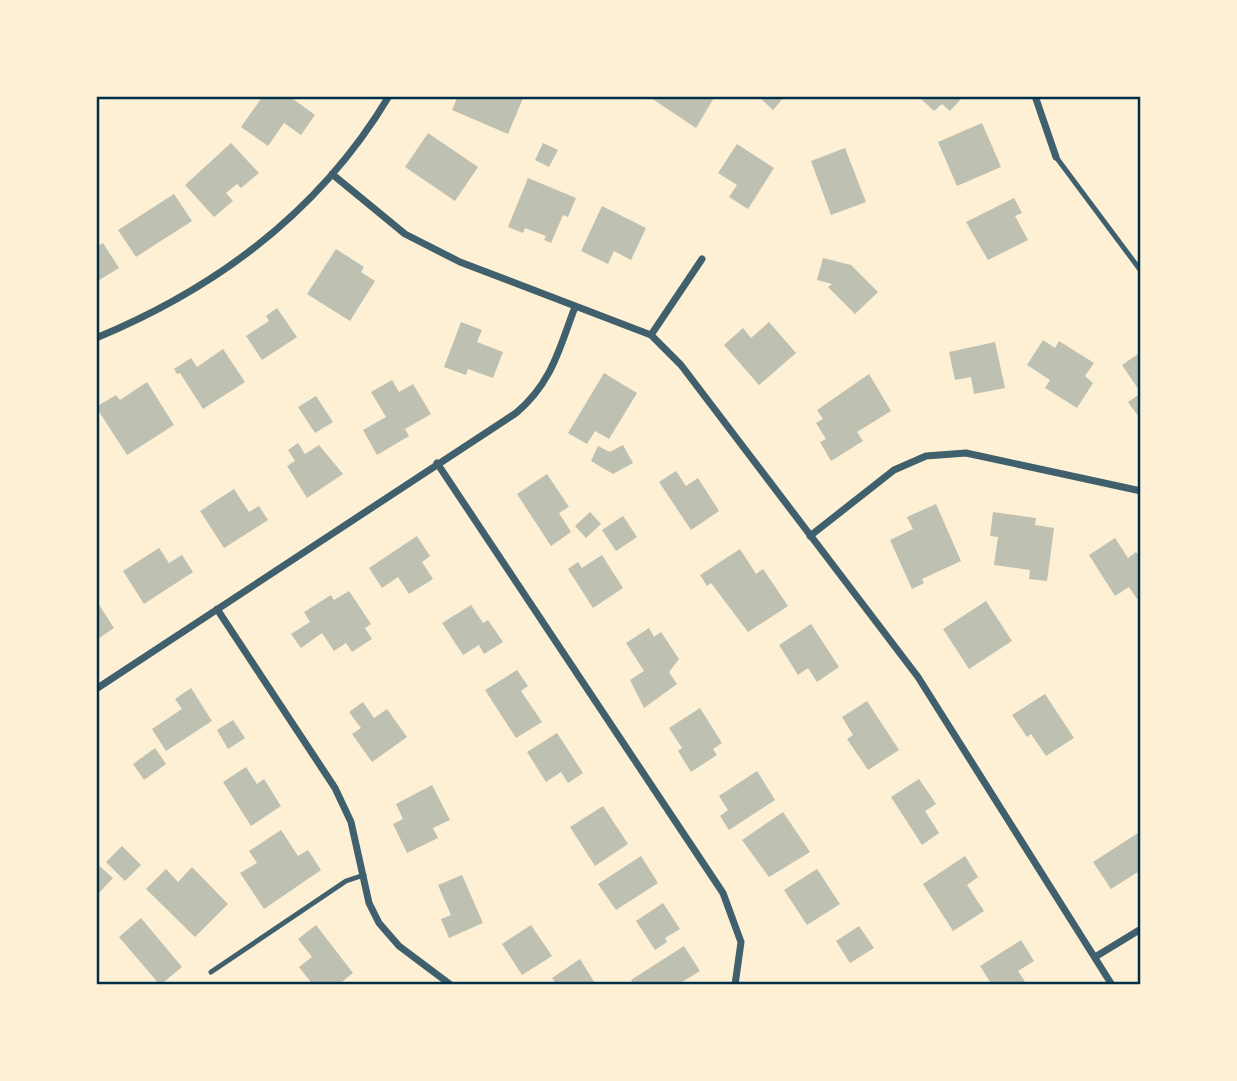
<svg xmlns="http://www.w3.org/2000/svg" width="1237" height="1081" font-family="'Nunito Sans',sans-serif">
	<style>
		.building { fill: #bec0b2 }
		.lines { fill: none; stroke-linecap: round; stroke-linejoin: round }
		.service { stroke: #3f606c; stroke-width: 5 }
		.minor { stroke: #3f606c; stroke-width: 7 }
		.neatline { fill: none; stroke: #003049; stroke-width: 2.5 }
	</style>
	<rect width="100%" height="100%" fill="#fdf0d5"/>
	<!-- building -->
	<path class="building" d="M 263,96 L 268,99 L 270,96 L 289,96 L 315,115 L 301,135 L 284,123 L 268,146 L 241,127 Z
		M 458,96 L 524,96 L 508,134 L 452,110 Z
		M 648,96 L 715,96 L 696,128 Z
		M 758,96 L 785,96 L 773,110 Z
		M 918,96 L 961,96 L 962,98 L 950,111 L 942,104 L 934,111 Z
		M 982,123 L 1001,167 L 957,186 L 938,142 Z
		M 428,133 L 478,167 L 455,201 L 405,167 Z
		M 231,143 L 259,173 L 241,188 L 237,184 L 226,193 L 233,201 L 214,217 L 185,185 Z
		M 543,143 L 558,150 L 549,167 L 535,160 Z
		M 737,144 L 774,168 L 748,209 L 729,197 L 737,185 L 718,173 Z
		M 845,148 L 866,202 L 831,215 L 811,161 Z
		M 528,178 L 576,198 L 568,217 L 563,215 L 551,243 L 544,240 L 546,236 L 525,228 L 523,233 L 508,227 Z
		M 174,194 L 192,221 L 136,257 L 118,230 Z
		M 1014,198 L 1022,213 L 1015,216 L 1028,240 L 988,260 L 966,222 Z
		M 602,206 L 646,228 L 631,260 L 614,251 L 608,264 L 581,251 Z
		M 103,243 L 119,268 L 96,282 L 96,247 Z
		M 336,249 L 364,267 L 361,272 L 375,281 L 350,321 L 307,294 Z
		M 823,258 L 851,265 L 878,292 L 855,314 L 828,287 L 832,284 L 817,280 Z
		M 277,308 L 297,337 L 262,360 L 246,336 L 269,321 L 266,316 Z
		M 461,322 L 482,330 L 477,342 L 503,352 L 493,378 L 468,369 L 466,375 L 444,367 Z
		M 769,322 L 796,353 L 759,385 L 724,345 L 743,328 L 751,338 Z
		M 1043,340 L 1055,348 L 1059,341 L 1094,363 L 1085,376 L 1093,383 L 1077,408 L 1045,388 L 1050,380 L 1027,365 Z
		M 995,342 L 1005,388 L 974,394 L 971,377 L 955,380 L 949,352 Z
		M 223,349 L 245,382 L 203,409 L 180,373 L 177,374 L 174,369 L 191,358 L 197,367 Z
		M 1141,352 L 1141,420 L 1128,402 L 1141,393 L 1122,365 Z
		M 604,373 L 637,393 L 609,439 L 595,431 L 587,444 L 568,433 Z
		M 869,374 L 891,411 L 857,432 L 863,441 L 831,461 L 820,442 L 826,439 L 816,423 L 823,419 L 817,410 Z
		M 392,380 L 399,392 L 413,384 L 431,414 L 405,429 L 409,436 L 377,455 L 363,430 L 386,417 L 371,392 Z
		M 147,382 L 174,425 L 127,455 L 96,407 L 116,395 L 120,400 Z
		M 316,396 L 333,422 L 315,433 L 298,407 Z
		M 298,443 L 305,454 L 319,445 L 343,474 L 307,498 L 287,466 L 295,461 L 288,450 Z
		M 623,445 L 633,463 L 613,474 L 591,461 L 598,446 L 610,452 Z
		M 676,471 L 686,486 L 698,478 L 719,511 L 691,530 L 659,482 Z
		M 547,474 L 569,507 L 559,513 L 571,532 L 551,546 L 517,494 Z
		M 234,489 L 249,512 L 259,506 L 268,520 L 224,548 L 200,511 Z
		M 936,504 L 961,561 L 922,579 L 924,583 L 912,589 L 890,540 L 913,529 L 907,517 Z
		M 590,512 L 601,524 L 586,538 L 575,526 Z
		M 993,512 L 1036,518 L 1035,525 L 1054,528 L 1047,581 L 1029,579 L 1030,570 L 994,565 L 998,537 L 990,536 Z
		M 623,516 L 637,537 L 616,551 L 602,530 Z
		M 417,536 L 430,556 L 422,562 L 433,579 L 409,594 L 398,577 L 382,588 L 369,568 Z
		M 1115,538 L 1128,558 L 1136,552 L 1141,558 L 1141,596 L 1137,599 L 1129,587 L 1115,596 L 1089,555 Z
		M 159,548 L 169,563 L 182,555 L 193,572 L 144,604 L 123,571 Z
		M 740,549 L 756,574 L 763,569 L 788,606 L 748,632 L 711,583 L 707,586 L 700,575 Z
		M 602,555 L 623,588 L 593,608 L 568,569 L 578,562 L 582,568 Z
		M 349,591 L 371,624 L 365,628 L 372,639 L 352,652 L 346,643 L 334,651 L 322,633 L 301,648 L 291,634 L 310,622 L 304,612 L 331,595 L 334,600 Z
		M 96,600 L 114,628 L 96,640 Z
		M 986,601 L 1012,641 L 969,669 L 943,629 Z
		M 471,605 L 483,623 L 488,620 L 503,642 L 484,654 L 479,645 L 463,655 L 442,623 Z
		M 811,624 L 839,667 L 817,682 L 808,668 L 798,675 L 779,645 Z
		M 649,628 L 654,637 L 661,632 L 679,659 L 669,672 L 677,684 L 644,708 L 630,680 L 644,671 L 626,643 Z
		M 517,670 L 528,686 L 521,691 L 542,722 L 516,738 L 485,690 Z
		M 191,688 L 212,721 L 166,751 L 152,729 L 182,709 L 175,699 Z
		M 1045,694 L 1074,738 L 1046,756 L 1031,734 L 1027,737 L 1012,715 Z
		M 867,701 L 899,750 L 868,770 L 847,739 L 853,735 L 842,717 Z
		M 363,702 L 374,718 L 387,709 L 407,737 L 372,762 L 352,734 L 361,728 L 349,712 Z
		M 700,708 L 722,743 L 713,749 L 717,755 L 691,772 L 678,751 L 682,748 L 669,728 Z
		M 233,720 L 245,738 L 228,749 L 217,730 Z
		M 557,733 L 583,773 L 568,783 L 561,772 L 546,782 L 527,752 Z
		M 155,748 L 166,764 L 144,780 L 133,764 Z
		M 246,767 L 257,784 L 264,779 L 281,806 L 251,826 L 223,782 Z
		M 757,771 L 775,800 L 729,830 L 720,816 L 728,810 L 719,796 Z
		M 919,779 L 936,804 L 925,811 L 939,833 L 922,845 L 891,797 Z
		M 432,785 L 450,820 L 433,828 L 438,838 L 407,853 L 393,824 L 403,819 L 396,804 Z
		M 603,806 L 628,844 L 595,866 L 570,827 Z
		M 783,812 L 810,852 L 769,877 L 742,840 Z
		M 281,830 L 298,856 L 308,850 L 321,870 L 264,909 L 240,873 L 257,863 L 249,851 Z
		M 1141,831 L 1141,870 L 1111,889 L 1093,862 Z
		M 122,846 L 141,865 L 125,881 L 106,862 Z
		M 641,856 L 658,883 L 616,910 L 598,884 Z
		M 965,856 L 978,877 L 967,885 L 984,911 L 953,931 L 923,884 Z
		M 96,863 L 113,878 L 96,896 Z
		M 192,867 L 228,904 L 195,937 L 146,889 L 166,869 L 178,882 Z
		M 817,869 L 840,904 L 807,925 L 784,890 Z
		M 462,875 L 483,923 L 449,938 L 441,919 L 451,915 L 438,885 Z
		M 663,903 L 680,929 L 665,938 L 667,942 L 655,950 L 636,921 Z
		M 141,918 L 182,967 L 160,985 L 119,937 Z
		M 316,925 L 353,973 L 338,985 L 313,985 L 299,967 L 312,957 L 298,939 Z
		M 531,925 L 552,956 L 522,975 L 502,944 Z
		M 859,926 L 874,948 L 850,963 L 836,941 Z
		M 1021,940 L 1034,961 L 1018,971 L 1027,985 L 992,985 L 980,966 Z
		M 684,946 L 700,971 L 682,982 L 684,985 L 634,985 L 631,980 Z
		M 580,959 L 596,985 L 557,985 L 552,978 Z"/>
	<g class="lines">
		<!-- service -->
		<path class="service" d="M 1056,157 L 1141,271
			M 211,972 L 346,881 L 364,875"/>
		<!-- minor -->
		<path class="minor" d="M 1035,96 L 1056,157
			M 332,174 L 405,234 L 460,262 L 651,335 L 681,365 L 918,677 L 1112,985
			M 651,335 L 702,259
			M 96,338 C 217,288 321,210 389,96
			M 437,463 L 723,893 L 741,942 L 735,985
			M 810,536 L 894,470 L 926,456 L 966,453 L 1141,491
			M 217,609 L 335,788 L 351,822 L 369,903 L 379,923 L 399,946 L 451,985
			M 96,689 L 516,413 C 552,383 559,349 575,307
			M 1095,957 L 1141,929"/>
	</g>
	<!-- border -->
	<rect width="1237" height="1081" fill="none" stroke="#fdf0d5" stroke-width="196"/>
	<rect x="98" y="98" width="1041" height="885" class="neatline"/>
</svg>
